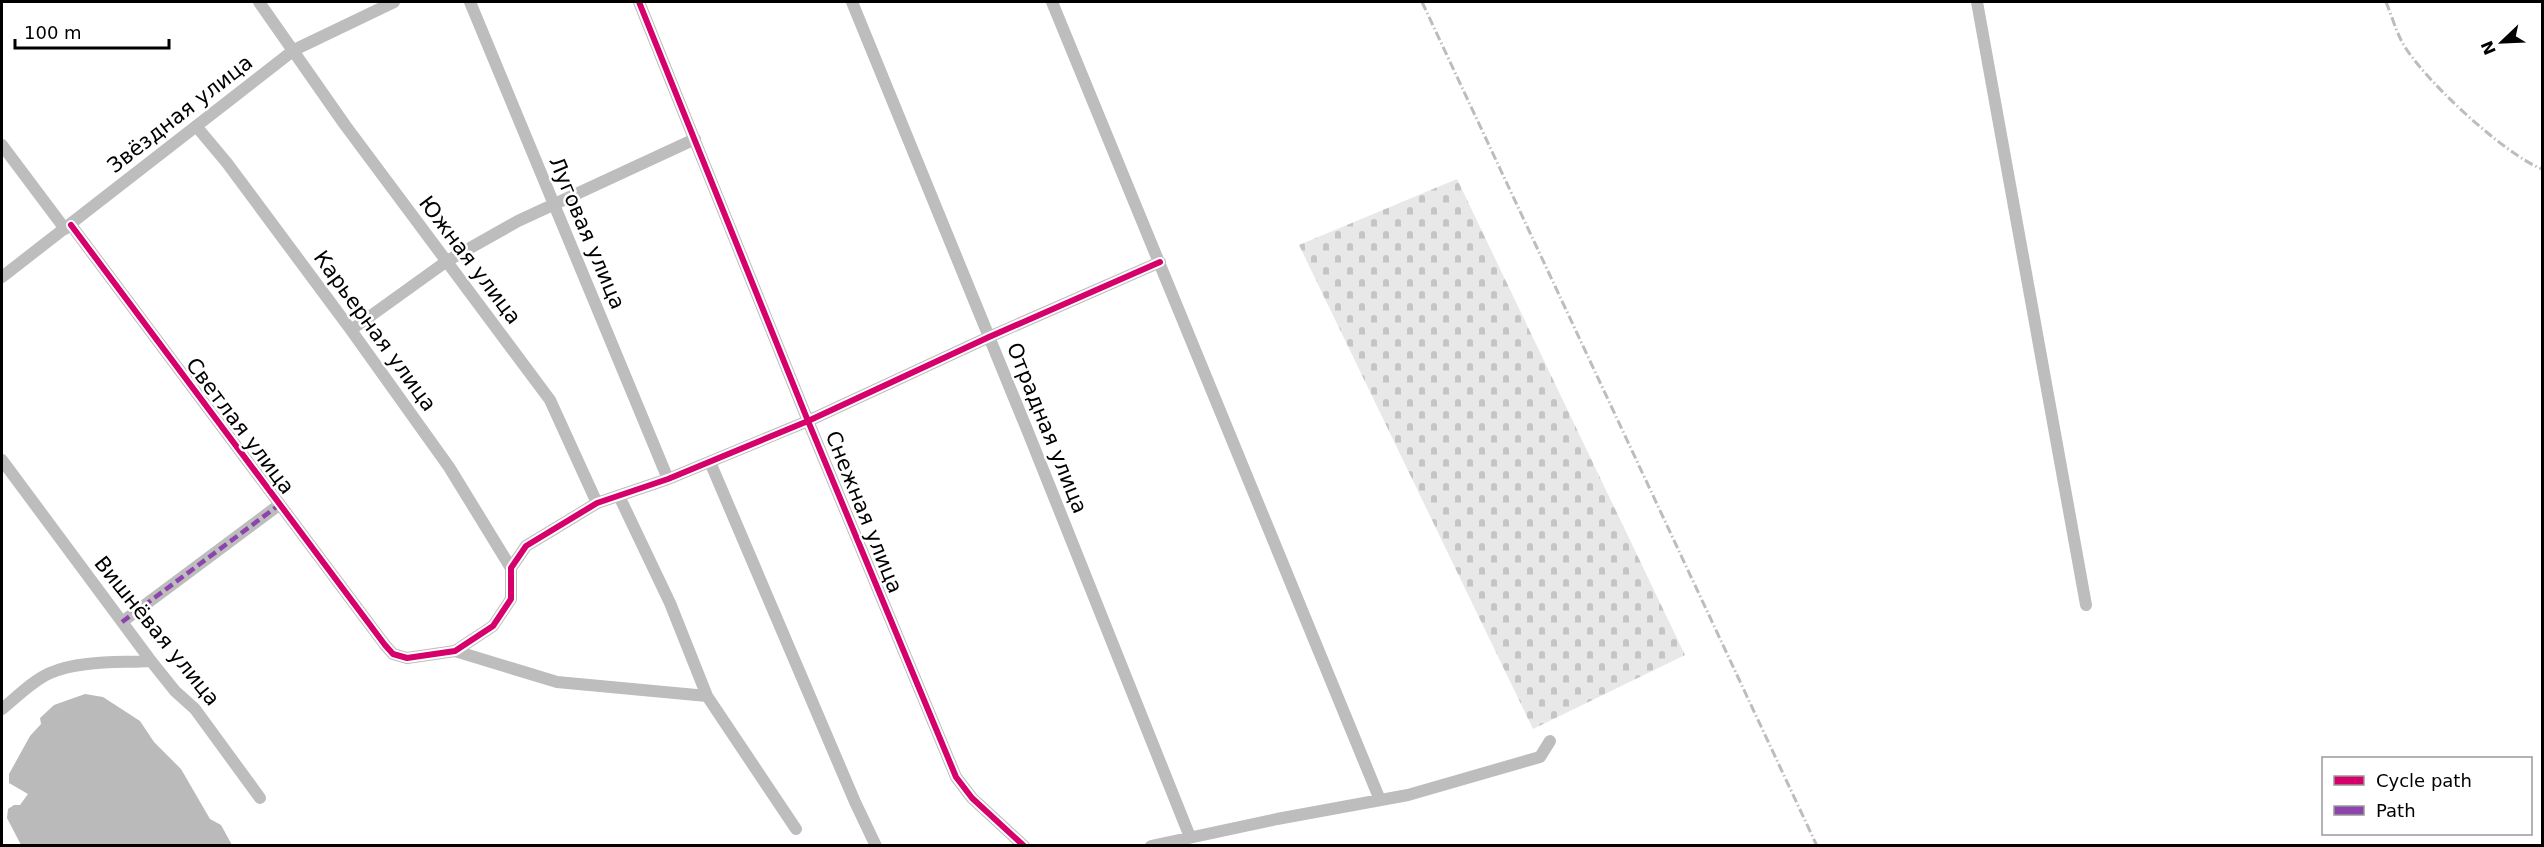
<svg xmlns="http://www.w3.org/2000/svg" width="2544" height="847" font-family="'DejaVu Sans',sans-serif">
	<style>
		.cemetery { fill: url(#cemetery-stones) }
		.water { fill: #bababa }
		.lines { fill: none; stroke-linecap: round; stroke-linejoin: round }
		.minor { stroke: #bdbdbd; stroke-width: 12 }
		.rail { stroke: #bdbdbd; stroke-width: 3; stroke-dasharray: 9 3 1.5 3; stroke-linecap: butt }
		.quiet { stroke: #8e44ad; stroke-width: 4.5; stroke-dasharray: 9 4.5; stroke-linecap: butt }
		.cycleway-casing { stroke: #fff; stroke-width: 10 }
		.cycleway { stroke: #d6006c; stroke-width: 6 }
		.labels { text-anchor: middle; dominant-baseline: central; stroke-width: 5; stroke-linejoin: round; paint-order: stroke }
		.street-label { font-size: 21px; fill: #000; stroke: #fff }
	</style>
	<defs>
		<pattern id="cemetery-stones" width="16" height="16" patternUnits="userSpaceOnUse" patternTransform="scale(1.5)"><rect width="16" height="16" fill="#e8e8e8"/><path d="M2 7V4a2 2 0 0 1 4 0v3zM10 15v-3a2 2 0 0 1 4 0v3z" fill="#c5c5c5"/></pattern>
	</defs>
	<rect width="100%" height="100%" fill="#fff"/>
	<!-- cemetery -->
	<path class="cemetery" d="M 1457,179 L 1685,655 L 1533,729 L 1299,245 Z"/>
	<!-- water -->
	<path class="water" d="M 85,694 L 103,697 L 140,721 L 154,742 L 181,769 L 210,819 L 221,825 L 232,845 L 21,845 L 7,818 L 8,809 L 14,805 L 20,805 L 28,794 L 9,783 L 9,774 L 30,736 L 41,724 L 40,718 L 54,705 Z"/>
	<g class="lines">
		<!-- minor -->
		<path class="minor" d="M 259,2 L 345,125 L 550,400 L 597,503
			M 470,2 L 668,479
			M 639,2 L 808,421 L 956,777 L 972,798 L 1024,846
			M 852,2 L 1028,432 L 1190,837
			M 1052,2 L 1380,800
			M 1977,2 L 2086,605
			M 196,126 L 227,163 L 351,330 L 449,467 L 511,568
			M 2,145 L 65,229
			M 71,225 L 385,645 L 393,654 L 407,658 L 455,651 L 493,626 L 511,599 L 511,568 L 526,546 L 597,503 L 668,479 L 808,421 L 989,337 L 1160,262
			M 2,277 L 294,50 L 394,2
			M 351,330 L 447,261 L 518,221 L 695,139
			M 2,460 L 151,661 L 175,691 L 195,709 L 260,798
			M 710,462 L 855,802 L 876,846
			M 619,496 L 670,603 L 707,696 L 796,829
			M 122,622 L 279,505
			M 455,651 L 557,682 L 707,696
			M 2,709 C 17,697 32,681 50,673 C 80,660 118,663 151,661
			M 1151,846 L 1277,819 L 1408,795 L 1540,757 L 1550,741"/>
		<!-- rail -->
		<path class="rail" d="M 1422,2 L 1817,846
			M 2386,2 C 2391,14 2395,28 2401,40 C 2419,76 2505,155 2542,169"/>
		<!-- quiet -->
		<path class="quiet" d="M 122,622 L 279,505"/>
		<defs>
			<path id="cycleway" d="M 639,2 L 808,421 L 956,777 L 972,798 L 1024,846
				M 71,225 L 385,645 L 393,654 L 407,658 L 455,651 L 493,626 L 511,599 L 511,568 L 526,546 L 597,503 L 668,479 L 808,421 L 989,337 L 1160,262"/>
		</defs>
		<!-- cycleway casing -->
		<use href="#cycleway" class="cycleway-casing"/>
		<!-- cycleway -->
		<use href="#cycleway" class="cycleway"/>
	</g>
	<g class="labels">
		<!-- street labels -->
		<g class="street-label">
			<text transform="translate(180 114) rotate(-38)">Звёздная улица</text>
			<text transform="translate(587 233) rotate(67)">Луговая улица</text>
			<text transform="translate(470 260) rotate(53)">Южная улица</text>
			<text transform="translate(375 331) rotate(54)">Карьерная улица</text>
			<text transform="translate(240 426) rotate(53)">Светлая улица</text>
			<text transform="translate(1047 428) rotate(68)">Отрадная улица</text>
			<text transform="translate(864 512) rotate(68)">Снежная улица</text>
			<text transform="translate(157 631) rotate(51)">Вишнёвая улица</text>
		</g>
	</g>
	<!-- border -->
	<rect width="2544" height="847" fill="none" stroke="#000000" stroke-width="6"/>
	<!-- legend -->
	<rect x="2322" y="757" width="210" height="78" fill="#ffffff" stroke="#999999" stroke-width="1.5"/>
	<rect x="2334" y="776" width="30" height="9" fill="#d6006c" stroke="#999999" stroke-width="1.5"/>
	<text x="2376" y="787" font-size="18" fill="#000000">Cycle path</text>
	<rect x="2334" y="806" width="30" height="9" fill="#8e44ad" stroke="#999999" stroke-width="1.5"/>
	<text x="2376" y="817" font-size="18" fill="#000000">Path</text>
	<!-- north arrow -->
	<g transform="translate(2502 42) rotate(247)" stroke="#ffffff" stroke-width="4.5" paint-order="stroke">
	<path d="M0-4.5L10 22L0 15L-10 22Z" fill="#000000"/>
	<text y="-9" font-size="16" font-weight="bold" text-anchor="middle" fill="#000000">N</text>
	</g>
	<!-- scale -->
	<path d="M15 39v9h154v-9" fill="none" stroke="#000000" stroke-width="3"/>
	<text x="24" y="39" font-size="18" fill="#000000" stroke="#ffffff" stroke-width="4.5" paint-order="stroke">100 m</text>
</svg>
